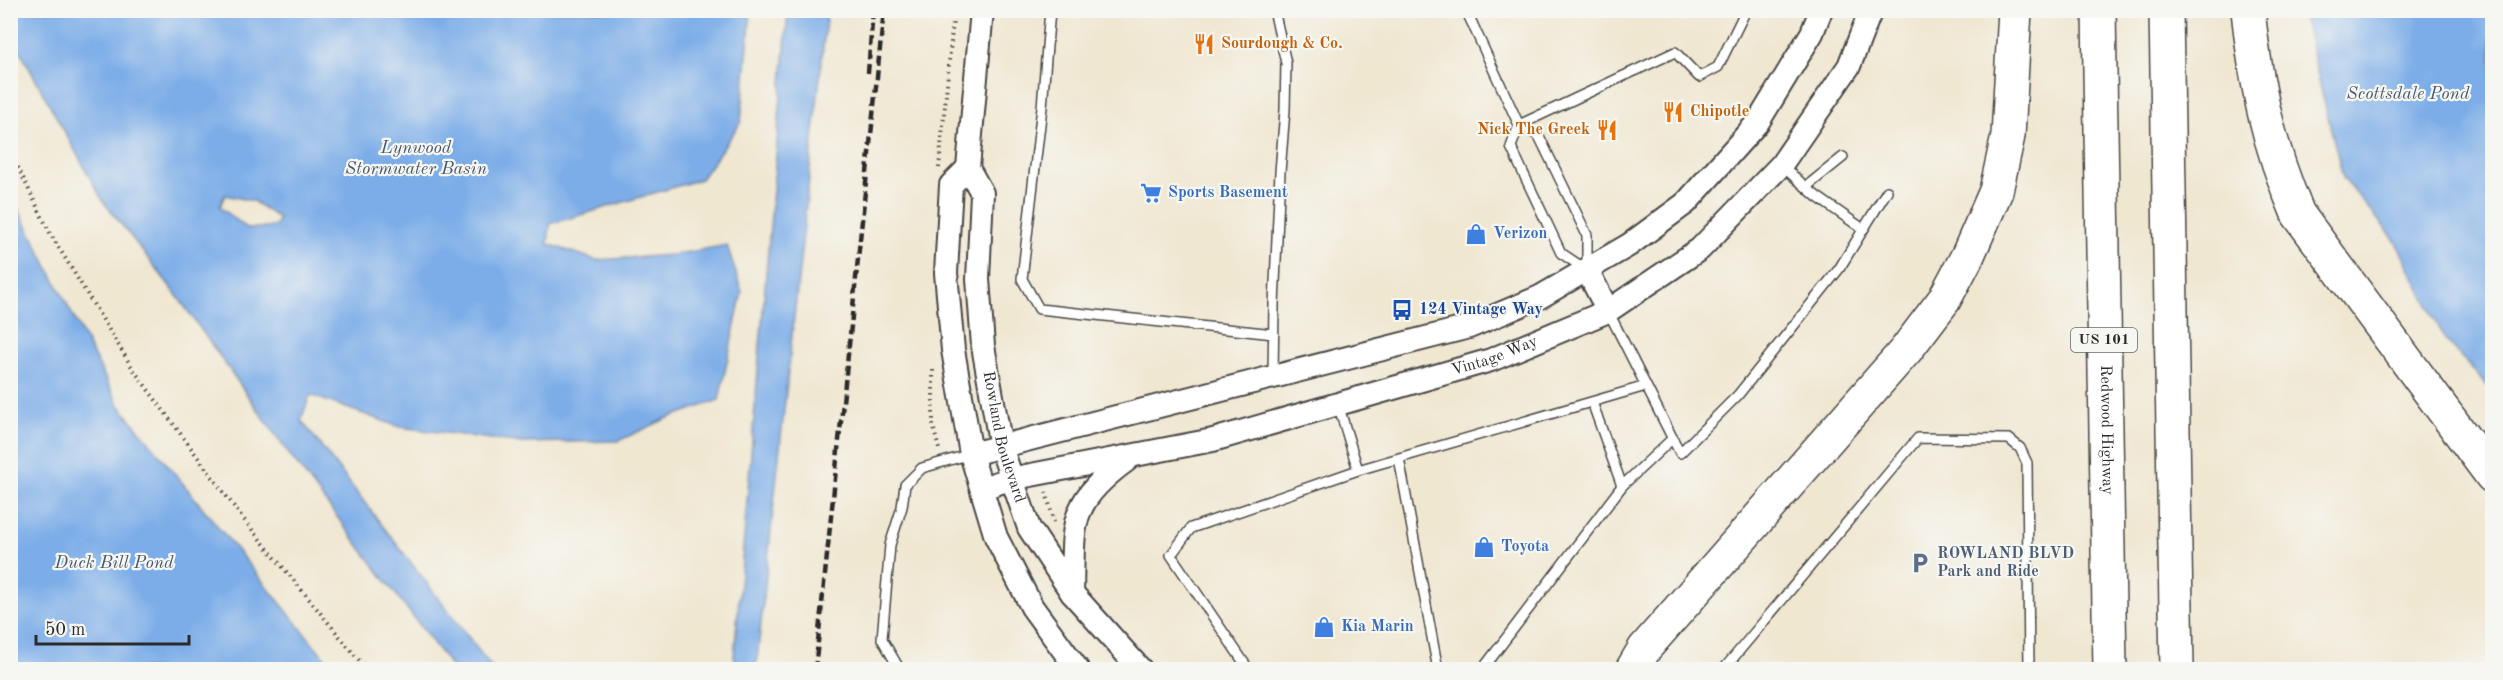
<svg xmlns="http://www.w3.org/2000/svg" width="2503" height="680" font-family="'Old Standard TT',serif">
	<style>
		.water { fill: #7dade8; stroke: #546c8a; stroke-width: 1.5; fill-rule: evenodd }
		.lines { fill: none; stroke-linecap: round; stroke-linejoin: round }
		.service-casing { stroke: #494744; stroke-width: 12 }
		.tertiary-casing { stroke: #494744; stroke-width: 26 }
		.motorway-casing { stroke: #494744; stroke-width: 36 }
		.path { stroke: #494744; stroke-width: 4; stroke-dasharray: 1.5 4.5; stroke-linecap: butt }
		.service { stroke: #fff; stroke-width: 9 }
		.tertiary { stroke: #fff; stroke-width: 22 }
		.motorway { stroke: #fff; stroke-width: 33 }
		.rail { stroke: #2b2b2b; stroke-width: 4.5; stroke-dasharray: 9 4.5; stroke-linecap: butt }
		.labels { text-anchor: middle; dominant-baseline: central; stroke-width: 4.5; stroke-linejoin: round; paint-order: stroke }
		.shield { fill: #f6f6f2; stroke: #686867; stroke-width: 1.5 }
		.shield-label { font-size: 15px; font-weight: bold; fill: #2b2b2b }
		.food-label { font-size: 16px; font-weight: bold; fill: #c56008; stroke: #f6f6f2; text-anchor: start }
		.shop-label { font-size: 16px; font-weight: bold; fill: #366cbe; stroke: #f6f6f2; text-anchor: start }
		.transit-label { font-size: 16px; font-weight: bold; fill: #164399; stroke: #f6f6f2; text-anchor: start }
		.street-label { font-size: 16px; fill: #2b2b2b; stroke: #f6f6f2 }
		.service-label { font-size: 16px; font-weight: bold; fill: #4e5e75; stroke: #f6f6f2; text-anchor: start }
		.water-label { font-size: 18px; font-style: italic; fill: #48586d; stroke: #f6f6f2 }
	</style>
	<rect width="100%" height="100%" fill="#f6f6f2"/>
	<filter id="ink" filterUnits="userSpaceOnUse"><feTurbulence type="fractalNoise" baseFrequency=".0167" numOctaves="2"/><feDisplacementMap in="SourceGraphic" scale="12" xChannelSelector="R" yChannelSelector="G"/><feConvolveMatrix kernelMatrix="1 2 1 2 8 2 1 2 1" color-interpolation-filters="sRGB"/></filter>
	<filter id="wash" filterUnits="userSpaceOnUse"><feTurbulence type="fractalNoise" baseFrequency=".008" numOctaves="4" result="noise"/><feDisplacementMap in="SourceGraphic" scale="24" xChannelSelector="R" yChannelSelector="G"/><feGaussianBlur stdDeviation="1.35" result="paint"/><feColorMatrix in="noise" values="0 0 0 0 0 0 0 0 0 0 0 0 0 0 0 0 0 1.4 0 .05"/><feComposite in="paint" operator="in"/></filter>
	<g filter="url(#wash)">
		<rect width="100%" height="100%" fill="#f0e7d1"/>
		<!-- water -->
		<path class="water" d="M 10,11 L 751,11 L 741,122 L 701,179 L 550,224 L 548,244 L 596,260 L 672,255 L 727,245 L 742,292 L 719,400 L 668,418 L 618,441 L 522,443 L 400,427 L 310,395 L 301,420 L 493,669 L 453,669 L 289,454 L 173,290 L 103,201 L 11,35 ZM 225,195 L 253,201 L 279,218 L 275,226 L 248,229 L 220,207 Z
			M 788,11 L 827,11 L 756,669 L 733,669 Z
			M 2302,11 L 2492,11 L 2492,391 L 2445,339 L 2395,240 L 2343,178 Z
			M 11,195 L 119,405 L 334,669 L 11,669 Z"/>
	</g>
	<g filter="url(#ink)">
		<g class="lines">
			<defs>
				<path id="service" d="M 1050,10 L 1042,107 L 1022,279 L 1039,309 L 1274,334
					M 1466,10 L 1519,125 L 1539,136 L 1587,235 L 1587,268
					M 1781,165 L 1816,196 L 1863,229
					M 1807,186 L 1843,157
					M 1585,269 L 1561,253 L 1511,147 L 1519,125 L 1675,52 L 1699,77 L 1718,67 L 1746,10
					M 1608,311 L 1680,453 L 1738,395 L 1839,269 L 1887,191
					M 1273,375 L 1274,305 L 1280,172 L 1285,110 L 1286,63 L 1274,10
					M 1338,404 L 1358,470 L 1646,386
					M 1399,458 L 1438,670
					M 1622,486 L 1673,438
					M 900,670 L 882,639 L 890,545 L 902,507 L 905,485 L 922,468 L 971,454
					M 1249,670 L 1171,555 L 1191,528 L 1358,470
					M 1482,670 L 1622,486 L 1592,402
					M 1723,670 L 1918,438 L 2009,439 L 2020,448 L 2027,463 L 2029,670"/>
				<g id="tertiary">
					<path id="s1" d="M 982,10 L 968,168 L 982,193 L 978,279 L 983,346 L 1001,447 L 1029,528 L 1072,593 L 1141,670"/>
					<path d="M 968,168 L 951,185 L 946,273 L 953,350 L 971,454 L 996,537 L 1032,607 L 1078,670"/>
					<path d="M 1587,270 L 1608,311"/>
					<path d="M 971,454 L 1469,327 L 1540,297 L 1629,245 L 1686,203 L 1758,122 L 1812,33 L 1821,10"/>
					<path id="s2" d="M 982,488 L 1010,479 L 1213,440 L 1491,360 L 1608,311 L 1700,249 L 1781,165 L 1849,66 L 1871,10"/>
					<path d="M 1072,593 C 1074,525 1066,504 1127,460"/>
				</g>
				<g id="motorway">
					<path id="s3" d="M 2099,10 L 2110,670"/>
					<path d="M 2166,10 L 2177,670"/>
					<path d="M 2248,10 C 2256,85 2268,145 2298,214 L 2492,476"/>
					<path d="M 1632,670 L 1645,648 L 1906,350 L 1944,300 L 1968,255 L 1996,191 L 2008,136 L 2015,10"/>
				</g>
			</defs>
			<!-- service casing -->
			<use href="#service" class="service-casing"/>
			<!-- tertiary casing -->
			<use href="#tertiary" class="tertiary-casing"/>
			<!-- motorway casing -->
			<use href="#motorway" class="motorway-casing"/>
			<!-- path -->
			<path class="path" d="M 10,151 L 51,235 L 133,369 L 241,516 L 367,670
				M 939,168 L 954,10
				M 933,370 L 933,426 L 939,449
				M 1046,492 L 1054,522"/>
			<!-- service -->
			<use href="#service" class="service"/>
			<!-- tertiary -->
			<use href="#tertiary" class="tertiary"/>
			<!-- motorway -->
			<use href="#motorway" class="motorway"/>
			<!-- rail -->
			<path class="rail" d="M 868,73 L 873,10
				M 815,670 L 884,10"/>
		</g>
	</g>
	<!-- icons -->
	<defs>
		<symbol id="restaurant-bare" viewBox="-9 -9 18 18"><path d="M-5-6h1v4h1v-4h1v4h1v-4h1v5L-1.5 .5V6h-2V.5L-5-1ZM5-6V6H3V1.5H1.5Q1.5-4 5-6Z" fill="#e8710a" stroke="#f6f6f2" stroke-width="2.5" paint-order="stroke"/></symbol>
		<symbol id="supermarket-bare" viewBox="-9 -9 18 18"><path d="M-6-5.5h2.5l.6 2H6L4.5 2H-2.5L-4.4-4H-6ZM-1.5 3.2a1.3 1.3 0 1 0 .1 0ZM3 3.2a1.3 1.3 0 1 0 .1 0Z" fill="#3f7fe0" stroke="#f6f6f2" stroke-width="2.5" paint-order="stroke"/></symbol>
		<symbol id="shop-bare" viewBox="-9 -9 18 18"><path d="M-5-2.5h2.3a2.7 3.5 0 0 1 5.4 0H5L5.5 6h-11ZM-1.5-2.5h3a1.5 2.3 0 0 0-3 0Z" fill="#3f7fe0" stroke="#f6f6f2" stroke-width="2.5" paint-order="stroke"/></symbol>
		<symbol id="bus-bare" viewBox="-9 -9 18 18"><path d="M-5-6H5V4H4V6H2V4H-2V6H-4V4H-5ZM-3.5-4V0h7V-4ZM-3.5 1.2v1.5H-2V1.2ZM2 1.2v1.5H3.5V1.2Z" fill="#1a4fb4" stroke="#f6f6f2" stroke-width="2.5" paint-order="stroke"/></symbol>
		<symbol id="parking-bare" viewBox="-9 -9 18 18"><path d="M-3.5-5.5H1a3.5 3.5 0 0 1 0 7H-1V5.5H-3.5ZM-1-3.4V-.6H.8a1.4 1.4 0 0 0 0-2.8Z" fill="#5c6f8a" stroke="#f6f6f2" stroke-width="2.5" paint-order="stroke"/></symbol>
	</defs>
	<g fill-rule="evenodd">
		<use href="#restaurant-bare" x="1189" y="29" width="30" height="30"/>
		<use href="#restaurant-bare" x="1658" y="97" width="30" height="30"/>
		<use href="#restaurant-bare" x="1592" y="115" width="30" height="30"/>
		<use href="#supermarket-bare" x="1136" y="178" width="30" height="30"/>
		<use href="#shop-bare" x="1461" y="219" width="30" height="30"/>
		<use href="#bus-bare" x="1387" y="295" width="30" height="30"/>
		<use href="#shop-bare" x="1469" y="532" width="30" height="30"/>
		<use href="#parking-bare" x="1905" y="548" width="30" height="30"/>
		<use href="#shop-bare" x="1309" y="612" width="30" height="30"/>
	</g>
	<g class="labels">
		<!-- shield labels -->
		<rect class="shield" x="2071" y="328" width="66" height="24" rx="4.5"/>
		<g class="shield-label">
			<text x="2104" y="340">US 101</text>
		</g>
		<!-- food labels -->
		<g class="food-label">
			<text x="1221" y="44">Sourdough &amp; Co.</text>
			<text x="1690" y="112">Chipotle</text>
			<text x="1590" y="130" text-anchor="end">Nick The Greek</text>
		</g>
		<!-- shop labels -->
		<g class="shop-label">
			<text x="1168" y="193">Sports Basement</text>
			<text x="1493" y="234">Verizon</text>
			<text x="1501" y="547">Toyota</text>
			<text x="1341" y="627">Kia Marin</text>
		</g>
		<!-- transit labels -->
		<g class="transit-label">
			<text x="1419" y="310">124 Vintage Way</text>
		</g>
		<!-- street labels -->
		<g class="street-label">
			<text stroke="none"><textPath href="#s2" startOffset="530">Vintage Way</textPath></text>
			<text stroke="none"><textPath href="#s3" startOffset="420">Redwood Highway</textPath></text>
			<text stroke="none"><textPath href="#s1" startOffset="434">Rowland Boulevard</textPath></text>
		</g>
		<!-- service labels -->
		<g class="service-label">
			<text x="1937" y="554">ROWLAND BLVD<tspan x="1937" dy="18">Park and Ride</tspan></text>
		</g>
		<!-- water labels -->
		<g class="water-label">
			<text x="2408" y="94">Scottsdale Pond</text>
			<text x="416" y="148">Lynwood<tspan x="416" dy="21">Stormwater Basin</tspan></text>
			<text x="114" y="563">Duck Bill Pond</text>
		</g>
	</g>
	<!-- margin -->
	<rect width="2503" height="680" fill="none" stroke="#f6f6f2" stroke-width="36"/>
	<!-- scale -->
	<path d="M36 635v9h153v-9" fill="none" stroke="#2b2b2b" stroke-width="3"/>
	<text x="45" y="635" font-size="18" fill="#2b2b2b" stroke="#f6f6f2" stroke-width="4.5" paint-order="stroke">50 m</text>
</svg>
